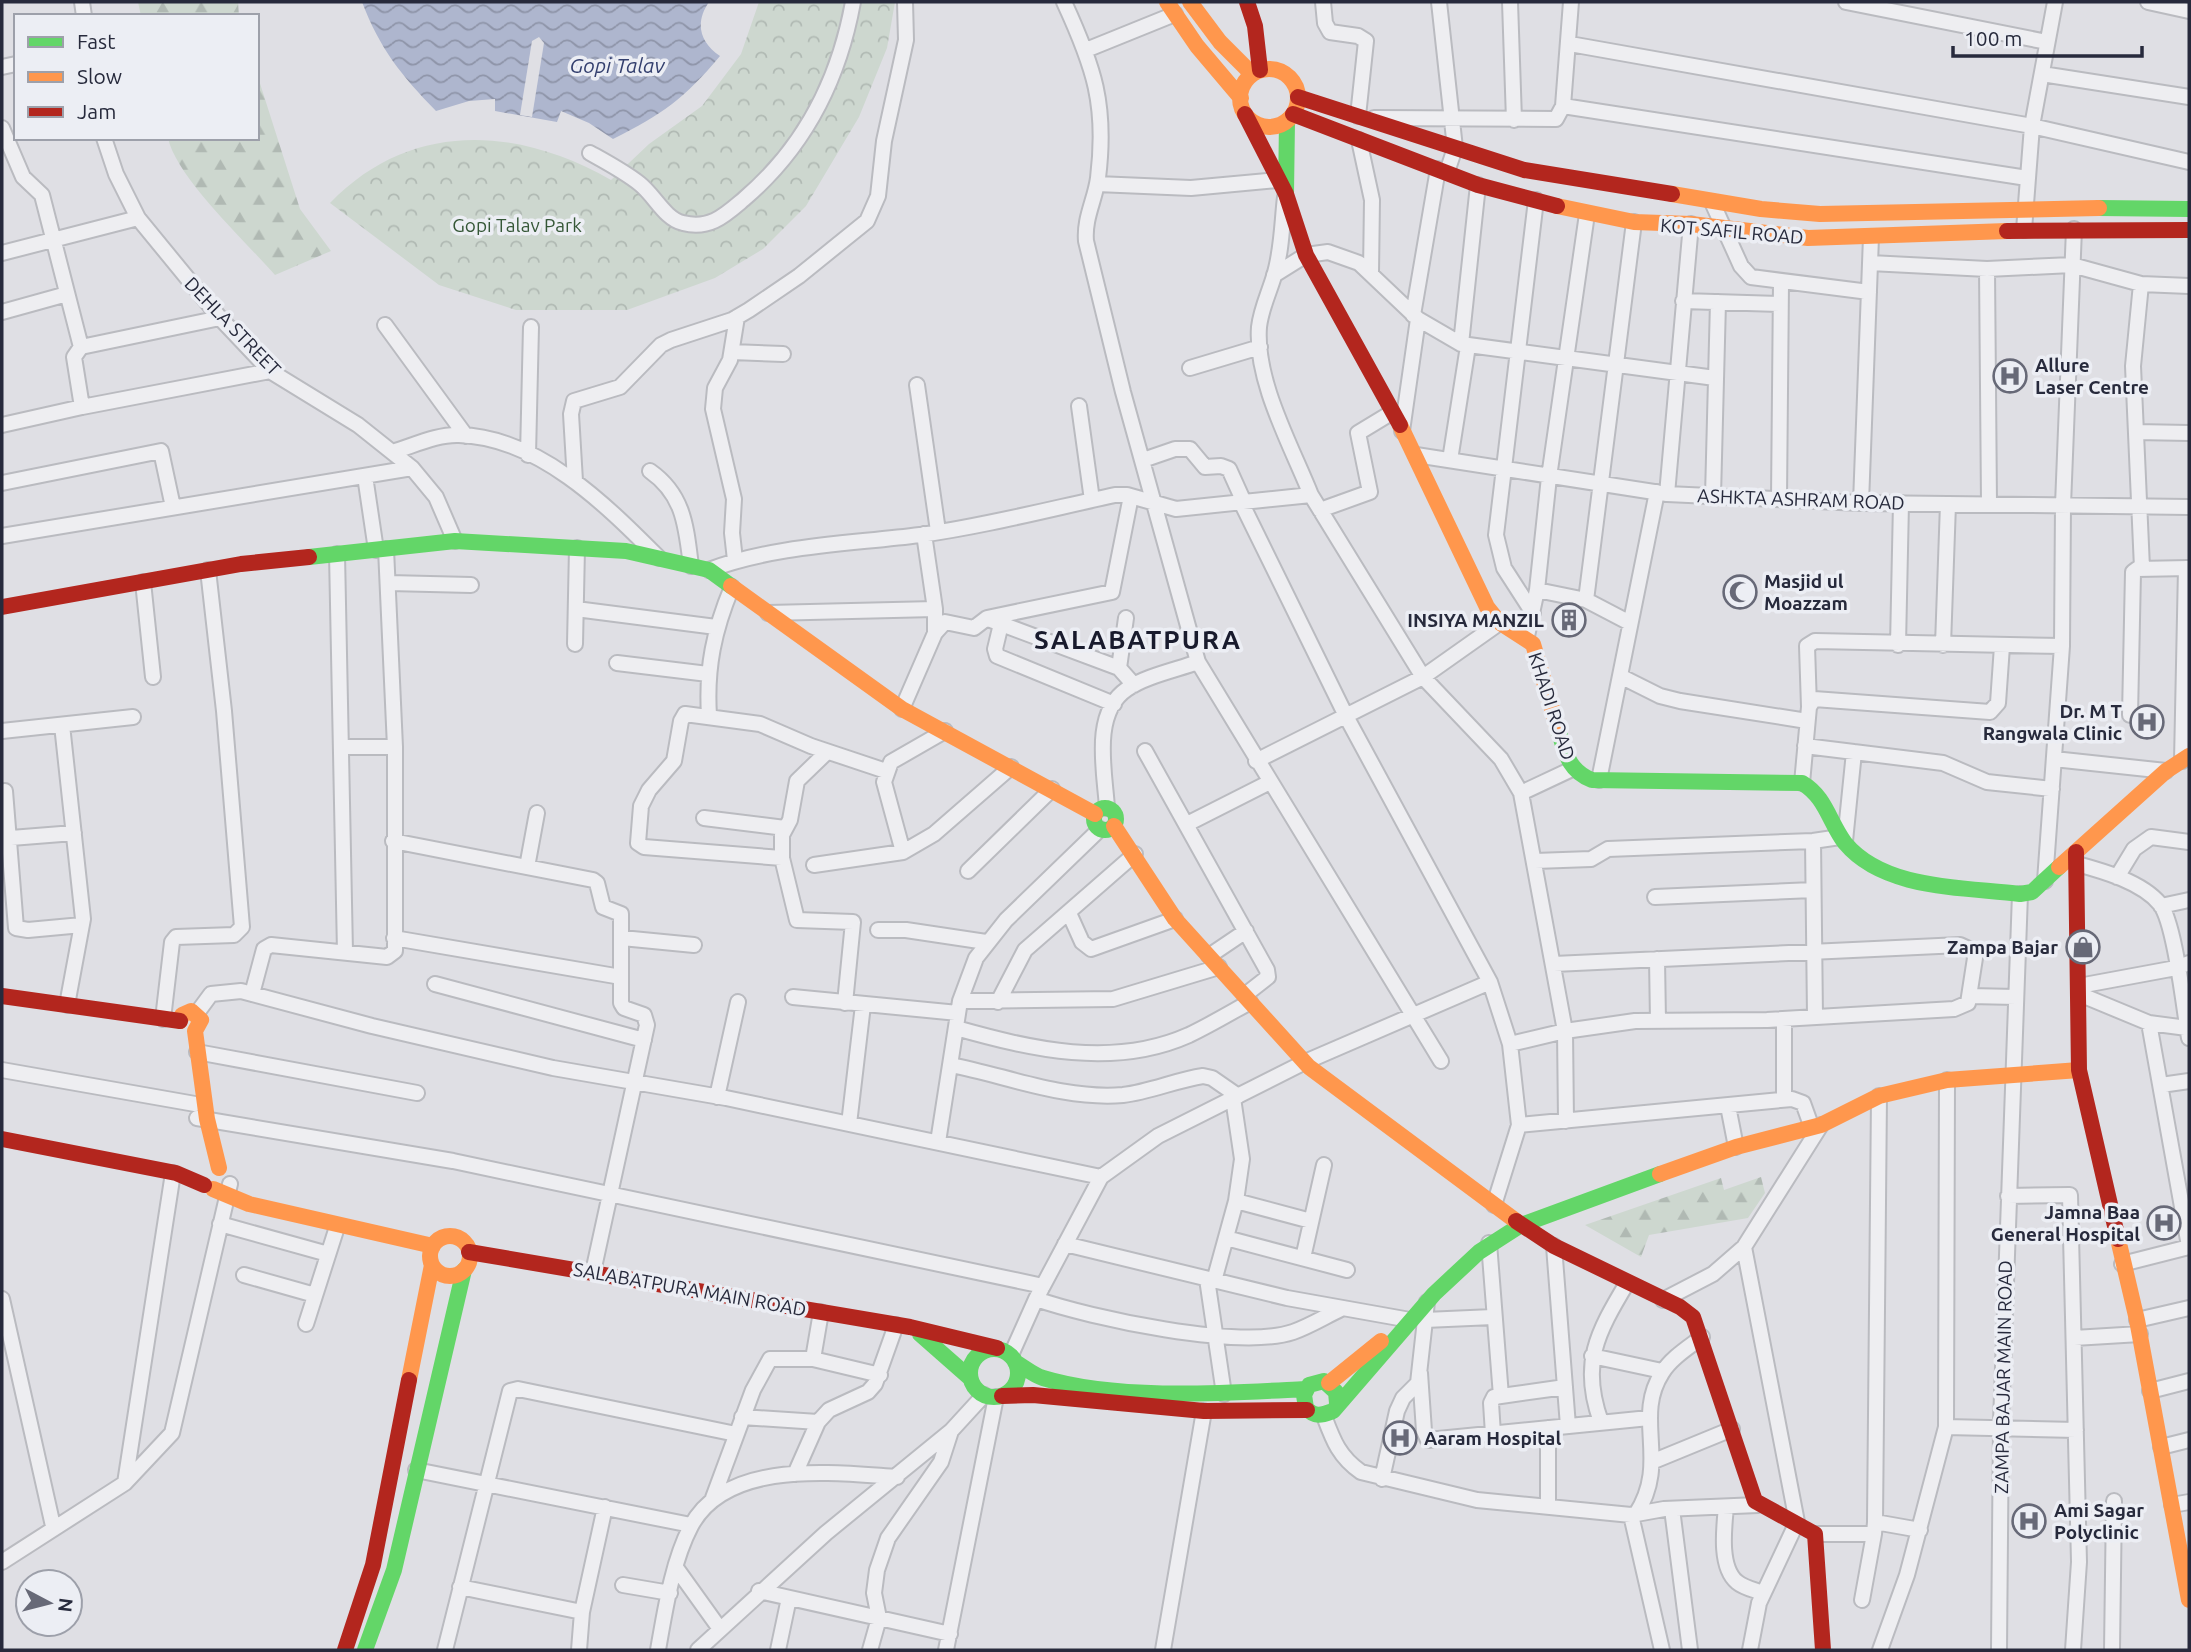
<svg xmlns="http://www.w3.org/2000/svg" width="2191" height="1652" font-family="Ubuntu,sans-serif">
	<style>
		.forest { fill: url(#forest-firs) }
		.park { fill: url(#park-crowns) }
		.water { fill: url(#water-waves) }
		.pier { fill: #dfdfe4 }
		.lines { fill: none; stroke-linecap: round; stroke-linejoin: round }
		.street-casing { stroke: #babbc0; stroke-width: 18 }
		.street { stroke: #eeeef1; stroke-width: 14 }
		.fast { stroke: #63d668; stroke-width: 16 }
		.slow { stroke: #ff974d; stroke-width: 16 }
		.jam { stroke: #b3261e; stroke-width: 16 }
		.labels { text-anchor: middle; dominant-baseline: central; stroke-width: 7; stroke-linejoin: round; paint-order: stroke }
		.park-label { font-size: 19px; fill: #355737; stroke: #eceef4 }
		.street-label { font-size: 19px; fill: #272a3c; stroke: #eceef4 }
		.poi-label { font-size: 19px; font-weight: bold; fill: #272a3c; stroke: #eceef4; text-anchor: start }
		.water-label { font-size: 21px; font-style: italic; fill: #333f6e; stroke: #eceef4 }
		.district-label { font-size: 26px; font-weight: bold; letter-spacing: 2px; fill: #191b2d; stroke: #eceef4 }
	</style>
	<defs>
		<pattern id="forest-firs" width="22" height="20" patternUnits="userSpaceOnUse" patternTransform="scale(1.75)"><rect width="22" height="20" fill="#cdd7cf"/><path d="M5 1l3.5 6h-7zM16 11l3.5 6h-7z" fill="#b0b9b3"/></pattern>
		<pattern id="park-crowns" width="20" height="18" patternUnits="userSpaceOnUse" patternTransform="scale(1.75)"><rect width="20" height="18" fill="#cdd7cf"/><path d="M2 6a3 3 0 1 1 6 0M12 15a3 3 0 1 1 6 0" fill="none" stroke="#b0b9b3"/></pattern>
		<pattern id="water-waves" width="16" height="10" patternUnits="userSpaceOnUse" patternTransform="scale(1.75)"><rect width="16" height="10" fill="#aeb6ce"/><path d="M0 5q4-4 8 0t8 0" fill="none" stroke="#8e94a8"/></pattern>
	</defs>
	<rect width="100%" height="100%" fill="#dfdfe4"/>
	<!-- forest -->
	<path class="forest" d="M 138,2 L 238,2 L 239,16 L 141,16 Z
		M 257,74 L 300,209 L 331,251 L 275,275 C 247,243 176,177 168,138 L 257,138 Z
		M 1761,1177 L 1765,1193 L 1748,1218 L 1649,1235 L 1641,1257 L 1585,1225 L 1721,1178 L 1724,1190 Z"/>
	<!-- park -->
	<path class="park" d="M 759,2 L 895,2 L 887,48 L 859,117 L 806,206 L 763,249 L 715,278 L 627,310 L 516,310 L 439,285 L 330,203 C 410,120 517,126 611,180 L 649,144 L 702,106 L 741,54 Z"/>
	<!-- water -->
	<path class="water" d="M 362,2 L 709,2 C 695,22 699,42 720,56 C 684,99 663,114 613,139 L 589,123 L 561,111 L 557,122 L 495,111 L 495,99 L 469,101 L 436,111 C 401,75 380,49 362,2 Z"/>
	<!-- pier -->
	<path class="pier" d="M 539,37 L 544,43 L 532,117 L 520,115 L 532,41 Z"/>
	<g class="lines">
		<defs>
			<path id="street" d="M 82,2 L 84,16
				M 1064,2 C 1094,67 1107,105 1098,178 C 1095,200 1084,218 1086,241 L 1123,392 L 1198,662 L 1441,1061
				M 1323,2 L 1325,23 L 1330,32 L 1358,36 L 1366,41 L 1358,116
				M 1439,2 L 1455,148 L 1447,172
				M 1510,2 L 1514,120
				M 1846,2 L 2047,42
				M 2148,2 L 2189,11
				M 1570,44 L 2032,126 L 2189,162
				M 1086,50 L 1175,14
				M 2,67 L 16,64
				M 2042,74 L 2189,97
				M 1563,106 L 2027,178
				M 1374,118 L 1556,119 L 1563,106 L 1571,2
				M 2,128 L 23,177 L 42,195 L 81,347
				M 104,138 L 116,174 L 138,218 L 220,318 L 270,371 L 358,425 L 412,468 L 436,497 L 455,541
				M 1359,140 L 1372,200 L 1371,273
				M 590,153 C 608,163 625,172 640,184 C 655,196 665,219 683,223 C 710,230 725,215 744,199 C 805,147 839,79 853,2
				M 1097,184 L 1191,188 L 1277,180
				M 1712,202 L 1741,266 L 1751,277 L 1869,292
				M 2024,230 L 2032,126 L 2055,2
				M 2,253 L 138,218
				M 1870,263 L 1987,269 L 2072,265 L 2141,284 L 2189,286
				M 1987,269 L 1989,504
				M 1274,275 L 1306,255 L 1328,252 L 1359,263 L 1418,319 L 1461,344 L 1715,378
				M 2141,284 L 2133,366 L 2142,568
				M 1683,301 L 1779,304
				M 2,312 L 67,294
				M 1413,315 L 1438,169
				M 385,325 L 466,436
				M 1461,344 L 1478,185
				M 732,352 L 783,354
				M 1190,368 L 1260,347
				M 917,385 L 938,531
				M 1079,406 L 1092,500
				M 82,407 L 74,357 L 81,347 L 220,318
				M 2,425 L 82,407 L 270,371
				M 1402,431 L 1418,319
				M 2136,432 L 2189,433
				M 392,452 C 413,446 437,434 459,435 C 539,437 607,506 659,558
				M 528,455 L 531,327
				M 1416,455 L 1667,494 L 1861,503 L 2189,507
				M 1143,460 L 1175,449 L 1190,449 L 1205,467 L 1221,466 L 1229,469 L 1243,500
				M 1450,460 L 1468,346
				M 650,471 C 684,495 686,526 691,566
				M 365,476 L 376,550
				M 575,481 L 571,414 L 574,401 L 620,387 L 661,345 L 671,340 L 732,320 L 749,310 L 799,276 L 867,221 L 878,196 L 884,141 L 906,40 L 905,2
				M 2,483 L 161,451 L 173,507
				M 1667,494 L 1691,224
				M 1311,495 L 1423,677 L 1501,759 L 1521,793 L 1565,1031 L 1566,1121
				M 1713,496 L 1718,302
				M 1779,498 L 1781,283
				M 1240,500 L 1347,718 L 1490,982 L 1510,1044 L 1519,1125 L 1494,1205
				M 1861,503 L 1871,237
				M 1320,510 L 1370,492 L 1358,433 L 1391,413
				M 2,536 L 412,468
				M 337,554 L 345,952
				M 735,560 L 732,533 L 734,499 L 713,409 L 715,388 L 730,360 L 737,317
				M 709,570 C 776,545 850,544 920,535 C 985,526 1050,509 1115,495 L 1127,495 L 1176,509 L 1311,495 C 1291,445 1255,381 1259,327 C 1261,309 1269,293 1274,276 C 1282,251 1282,222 1285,197
				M 143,582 L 153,677
				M 389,583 L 471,585
				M 1537,590 L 1586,600 L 1630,623
				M 1586,600 L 1634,222
				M 576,609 L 716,627
				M 768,613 L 935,609
				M 1533,613 L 1504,568 L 1496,535 L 1536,200
				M 988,619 L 1119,668 L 1134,685
				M 1001,624 L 995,649 L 997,656 L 1114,704
				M 935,633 L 945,622 L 974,628 L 987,618 L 1112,592 L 1131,496
				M 1527,636 L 1537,590 L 1549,477 L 1587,214
				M 575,644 L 577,548
				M 1898,645 L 1901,503
				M 1943,645 L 1948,504
				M 617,663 L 708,674
				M 1119,668 L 1126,618
				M 1620,676 L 1660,696 L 1680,701 L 1807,721
				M 1809,707 L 1807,646 L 1815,641 L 2062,646
				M 902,709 L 935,633 L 935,609 L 924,534
				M 709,715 C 706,668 714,630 732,587
				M 2130,715 L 2133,572 L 2137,569 L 2189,568
				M 62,725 L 83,919 L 67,1005
				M 2,731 L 133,717
				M 1805,746 L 1943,763 L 1987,782 L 2052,789
				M 341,747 L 395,747
				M 1145,751 L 1267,970 L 1268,977 L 1245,995
				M 827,752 L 797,781 L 790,820 L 782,835 L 782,858 L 797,920 L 853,922 L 845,1003
				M 2054,759 L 2166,771
				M 1256,761 L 1423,677 L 1498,624
				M 2182,761 L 2186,568
				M 1599,780 L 1657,492
				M 1802,783 L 1809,707 L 1814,699 L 1990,712 L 1998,703 L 2002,646
				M 5,791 L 16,928 L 28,930 L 82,925
				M 1521,793 L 1572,769
				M 1107,808 C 1105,773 1091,713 1127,689 C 1146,676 1176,670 1198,662
				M 704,818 L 785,828
				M 1187,824 L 1270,782
				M 11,838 L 74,833
				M 393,841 L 593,880 L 597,883 L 603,907 L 621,914 L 621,1003 L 624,1008 L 644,1015 L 647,1025 L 593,1272
				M 1813,841 L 1815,1017
				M 1845,841 L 1854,752
				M 903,852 L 884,782 L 891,762 L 945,731
				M 782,858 L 644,847 L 638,843 L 641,806 L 649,790 L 674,761 L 681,721 L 685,714 L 760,724 L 811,746 L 886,771
				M 1535,861 L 1591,859 L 1608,849 L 1813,841 L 1840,837
				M 2077,864 C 2103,871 2142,882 2160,904 C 2175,923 2184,1010 2189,1038
				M 814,865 L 903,852 L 934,834 L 1011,767
				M 527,867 L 537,813
				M 968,871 L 1052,789
				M 2117,877 L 2134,849 L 2151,837 L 2189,842
				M 2045,881 L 2062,646 L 2063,505 L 2074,229
				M 1655,897 L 1813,890
				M 2161,906 L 2189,900
				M 1069,913 L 1082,942 L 1091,949 L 1175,919
				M 878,930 L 906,930 L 986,942
				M 394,938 L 621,977
				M 622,938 L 694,945
				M 1209,956 L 1246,931
				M 1657,959 L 1658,1021
				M 435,984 L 644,1040
				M 2079,986 L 2176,968 L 2189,963
				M 252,994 L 264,949 L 271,945 L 387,957 L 395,951 L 395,747 L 386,549
				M 2079,994 L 2149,1023 L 2187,1028
				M 1970,996 L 2016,997
				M 793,997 L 958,1013
				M 960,1001 L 1113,999 L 1219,967
				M 998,1002 L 1025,950 L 1135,854
				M 197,1013 L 211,994 L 241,991 L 372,1026 L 553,1068 L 726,1098 L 1101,1177
				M 163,1019 L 172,942 L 176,937 L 234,935 L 242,927 L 224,711 L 208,570
				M 1784,1019 L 1784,1100
				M 2149,1023 L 2189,1246
				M 956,1028 C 1031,1049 1113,1069 1189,1035 C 1210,1025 1230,1013 1250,1002
				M 1510,1044 L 1565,1031 L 1635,1021 L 1767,1020 L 1954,1009 L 1968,1003 L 1975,958 L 1973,951 L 1960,945 L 1554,964
				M 197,1052 L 417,1093
				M 951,1065 C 1007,1076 1065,1100 1123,1095 C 1150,1092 1176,1080 1203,1076 L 1212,1078 L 1238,1096
				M 2,1070 L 195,1104
				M 2161,1085 L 2189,1081
				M 717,1097 L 738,1002
				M 1728,1106 L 1736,1147
				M 197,1118 L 453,1161 L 1043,1286
				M 849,1124 L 863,1005
				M 1519,1125 L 1792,1099 L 1803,1103 L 1812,1128
				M 938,1142 L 960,1001 L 976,958 L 1006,920 L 1100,829
				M 2008,1196 L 2070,1195 L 2079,1562 L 2073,1650
				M 1236,1201 L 1311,1221
				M 220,1224 L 328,1254
				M 1226,1238 L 1347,1270
				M 1489,1243 L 1501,1396
				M 1065,1244 L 1287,1298 L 1410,1320
				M 1554,1246 L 1568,1426
				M 1744,1247 L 1797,1522 L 1759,1603 L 1750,1650
				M 1303,1258 L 1324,1165
				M 2122,1264 L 2189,1247
				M 244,1275 L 315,1295
				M 1207,1279 L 1224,1394
				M 1214,1281 L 1236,1201 L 1242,1159 L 1233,1098
				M 2,1299 L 53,1526
				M 1036,1299 C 1091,1318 1239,1350 1293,1332 C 1310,1326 1326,1316 1341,1309
				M 1663,1300 L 1713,1274 L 1744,1247 L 1821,1125
				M 1425,1320 L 1493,1317
				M 2137,1320 L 2189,1308
				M 306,1324 L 337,1227
				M 2074,1338 L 2140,1334
				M 1011,1355 L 1036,1299 L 1101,1177 L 1158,1136 L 1305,1062 L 1490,982
				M 1592,1356 L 1662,1371
				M 813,1359 L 821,1312
				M 1420,1373 L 1424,1431 L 1428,1440 L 1649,1418
				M 2150,1391 L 2189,1381
				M 1324,1416 C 1333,1440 1339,1457 1361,1472 L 1477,1500 L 1631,1515 L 1664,1509 L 1758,1505
				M 742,1417 L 818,1422
				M 1601,1422 C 1580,1364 1597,1333 1627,1283
				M 1946,1427 L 2076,1430
				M 1493,1434 L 1491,1403 L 1494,1397 L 1565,1387
				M 2161,1447 L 2189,1440
				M 1654,1461 L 1732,1429
				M 416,1470 L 691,1525
				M 795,1474 L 818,1422 L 829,1410 L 868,1392 L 875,1384 L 896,1325
				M 1382,1479 L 1397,1411 L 1403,1398 L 1418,1383 L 1427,1302
				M 125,1483 L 173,1173
				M 713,1498 L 753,1390 L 770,1359 L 813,1359 L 880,1375
				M 2172,1505 L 2189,1502
				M 1548,1507 L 1548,1428
				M 1726,1507 C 1724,1528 1719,1567 1737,1582 C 1744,1588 1755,1590 1763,1593
				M 1672,1509 L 1690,1650
				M 1636,1514 C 1670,1462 1633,1418 1662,1373 C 1671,1358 1689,1347 1702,1337
				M 1631,1515 L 1662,1650
				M 1875,1522 L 1879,1096
				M 1815,1534 L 1874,1534 L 1875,1522 L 1920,1530
				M 2,1562 L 125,1483 L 172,1433 L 230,1184
				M 677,1569 L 720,1629
				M 623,1585 L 670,1593
				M 460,1587 L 582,1612
				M 759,1591 L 950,1634
				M 1862,1600 L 1874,1534
				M 445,1650 L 510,1391 L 518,1389 L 736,1434
				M 579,1650 L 582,1612 L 605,1507
				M 658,1650 C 665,1611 672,1562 691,1526 C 727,1459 833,1473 897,1477
				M 698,1650 L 826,1533 L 951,1431 L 984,1395
				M 778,1650 L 789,1598
				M 870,1650 L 879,1618 L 874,1593 L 877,1570 L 888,1538 L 941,1462 L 951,1431
				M 946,1650 L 996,1397
				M 1163,1650 L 1204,1411
				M 1880,1650 L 1907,1575 L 1946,1427 L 1947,1080
				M 1999,1650 L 2001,1422 L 2020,894
				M 2112,1650 L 2114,1501"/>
		</defs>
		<!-- street casing -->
		<use href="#street" class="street-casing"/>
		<!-- street -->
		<use href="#street" class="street"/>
		<!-- fast -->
		<path class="fast" d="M 1286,193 L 1287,121
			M 2099,208 L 2189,209
			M 309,557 L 455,541 L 626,551 L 709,570 L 731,586
			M 1558,729 C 1565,751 1568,771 1592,780 L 1802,783 C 1826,797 1829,822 1845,843 C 1884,890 1963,887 2020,894 L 2032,892 L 2059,867
			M1094 819a11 11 0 1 1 22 0a11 11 0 1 1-22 0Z
			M 920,1334 L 970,1378
			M970 1373a24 24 0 1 1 48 0a24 24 0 1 1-48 0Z
			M 1015,1362 C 1024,1367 1033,1375 1043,1378 C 1118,1401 1227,1393 1305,1389
			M 1337,1403 L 1336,1392 L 1324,1381 L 1309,1385 L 1304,1395 L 1306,1408 C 1315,1418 1322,1415 1333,1411 L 1434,1294 L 1479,1252 L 1521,1225 L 1660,1174
			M 365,1650 L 394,1570 L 464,1270"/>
		<!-- slow -->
		<path class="slow" d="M 1167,2 L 1197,46 L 1241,98
			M 1190,2 L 1220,42 L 1252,74
			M1240 98a29 29 0 1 1 58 0a29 29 0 1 1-58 0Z
			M 1672,194 L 1761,209 L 1820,214 L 2099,208
			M 1557,206 L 1634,222 L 1691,224 L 1808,238 L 2007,231
			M 1400,425 L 1487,607 L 1499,622 L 1533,644 L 1558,729
			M 731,586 L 902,709 L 1095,814
			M 1114,826 L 1175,919 L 1309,1067 L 1516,1221
			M 2059,867 L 2166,771 L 2189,756
			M 180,1021 L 182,1015 L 191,1011 L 201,1020 L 195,1031 L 207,1119 L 219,1168
			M 1660,1174 L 1736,1147 L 1821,1125 L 1879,1096 L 1947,1080 L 2079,1070
			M 213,1189 L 249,1204 L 433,1246
			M430 1256a20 20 0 1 1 40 0a20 20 0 1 1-40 0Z
			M 2118,1239 L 2137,1320 L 2189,1600
			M 409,1380 L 432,1265
			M 1329,1383 L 1381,1341"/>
		<!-- jam -->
		<path class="jam" d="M 1247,2 L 1255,26 L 1260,70
			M 1298,97 L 1524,170 L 1672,194
			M 1245,114 L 1286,194 L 1306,255 L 1400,425
			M 1293,114 L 1478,185 L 1557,206
			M 2007,231 L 2189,230
			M 2,607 L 241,564 L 309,557
			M 2076,852 L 2079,1070 L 2118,1239
			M 2,996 L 180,1021
			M 2,1139 L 176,1173 L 204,1185
			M 1516,1221 L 1554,1246 L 1680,1307 L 1693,1317 L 1755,1501 L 1815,1534 L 1823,1650
			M 469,1252 L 910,1327 L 997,1348
			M 1002,1396 L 1033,1395 L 1204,1411 L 1307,1410
			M 345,1650 L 373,1565 L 409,1380"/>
	</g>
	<!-- icons -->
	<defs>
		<symbol id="hospital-ring" viewBox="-11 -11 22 22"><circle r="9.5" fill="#eceef4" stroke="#676977" stroke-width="1.5"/><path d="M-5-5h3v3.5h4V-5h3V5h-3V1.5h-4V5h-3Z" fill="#676977"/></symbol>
		<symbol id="mosque-ring" viewBox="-11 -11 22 22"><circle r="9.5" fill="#eceef4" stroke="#676977" stroke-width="1.5"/><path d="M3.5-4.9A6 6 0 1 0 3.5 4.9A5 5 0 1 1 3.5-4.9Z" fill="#676977"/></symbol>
		<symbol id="building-ring" viewBox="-11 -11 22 22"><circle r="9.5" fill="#eceef4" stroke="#676977" stroke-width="1.5"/><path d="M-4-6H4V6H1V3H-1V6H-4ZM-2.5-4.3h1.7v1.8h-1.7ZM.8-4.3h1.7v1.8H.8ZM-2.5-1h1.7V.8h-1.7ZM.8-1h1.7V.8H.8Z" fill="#676977"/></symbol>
		<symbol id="shop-ring" viewBox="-11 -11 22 22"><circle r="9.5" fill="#eceef4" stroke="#676977" stroke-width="1.5"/><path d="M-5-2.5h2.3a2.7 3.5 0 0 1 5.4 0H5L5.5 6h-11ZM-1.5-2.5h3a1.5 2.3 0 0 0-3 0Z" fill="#676977"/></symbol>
	</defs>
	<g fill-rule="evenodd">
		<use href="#hospital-ring" x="1991" y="357" width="38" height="38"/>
		<use href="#mosque-ring" x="1721" y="573" width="38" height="38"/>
		<use href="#building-ring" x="1550" y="601" width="38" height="38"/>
		<use href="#hospital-ring" x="2128" y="703" width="38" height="38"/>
		<use href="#shop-ring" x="2064" y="928" width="38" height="38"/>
		<use href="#hospital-ring" x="2145" y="1204" width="38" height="38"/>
		<use href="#hospital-ring" x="1381" y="1419" width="38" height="38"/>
		<use href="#hospital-ring" x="2010" y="1502" width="38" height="38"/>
	</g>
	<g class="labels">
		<!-- park labels -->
		<g class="park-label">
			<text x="517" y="225">Gopi Talav Park</text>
		</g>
		<!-- street labels -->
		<g class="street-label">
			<text transform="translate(1732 231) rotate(5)">KOT SAFIL ROAD</text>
			<text transform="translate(233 326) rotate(46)">DEHLA STREET</text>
			<text transform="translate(1801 499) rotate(2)">ASHKTA ASHRAM ROAD</text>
			<text transform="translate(1552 706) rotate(72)">KHADI ROAD</text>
			<text transform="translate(690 1289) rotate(10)">SALABATPURA MAIN ROAD</text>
			<text transform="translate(2003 1377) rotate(-89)">ZAMPA BAJAR MAIN ROAD</text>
		</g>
		<!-- poi labels -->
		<g class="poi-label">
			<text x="2035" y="365">Allure<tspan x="2035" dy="22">Laser Centre</tspan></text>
			<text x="1764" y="581">Masjid ul<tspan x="1764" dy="22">Moazzam</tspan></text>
			<text x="1544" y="620" text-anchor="end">INSIYA MANZIL</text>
			<text x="2122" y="711" text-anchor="end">Dr. M T<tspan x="2122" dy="22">Rangwala Clinic</tspan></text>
			<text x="2058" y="947" text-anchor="end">Zampa Bajar</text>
			<text x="2140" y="1212" text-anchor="end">Jamna Baa<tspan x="2140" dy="22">General Hospital</tspan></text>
			<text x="1424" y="1438">Aaram Hospital</text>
			<text x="2054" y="1510">Ami Sagar<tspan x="2054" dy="22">Polyclinic</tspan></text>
		</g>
		<!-- water labels -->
		<g class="water-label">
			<text x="617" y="65">Gopi Talav</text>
		</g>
		<!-- district labels -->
		<g class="district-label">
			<text x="1138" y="639">SALABATPURA</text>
		</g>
	</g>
	<!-- border -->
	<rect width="2191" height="1652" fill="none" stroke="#272a3c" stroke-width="7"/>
	<!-- legend -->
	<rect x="14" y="14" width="245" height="126" fill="#eceef4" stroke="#9da0aa" stroke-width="2"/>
	<rect x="28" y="37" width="35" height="10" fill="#63d668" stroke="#9da0aa" stroke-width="2"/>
	<text x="77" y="49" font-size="21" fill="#272a3c">Fast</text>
	<rect x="28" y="72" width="35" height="10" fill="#ff974d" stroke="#9da0aa" stroke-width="2"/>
	<text x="77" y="84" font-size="21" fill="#272a3c">Slow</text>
	<rect x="28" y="107" width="35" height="10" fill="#b3261e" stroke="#9da0aa" stroke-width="2"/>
	<text x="77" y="119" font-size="21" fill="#272a3c">Jam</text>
	<!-- north arrow -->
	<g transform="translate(49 1603) rotate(97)"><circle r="33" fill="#eceef4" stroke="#9da0aa" stroke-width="2"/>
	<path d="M0-5L12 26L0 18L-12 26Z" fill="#676977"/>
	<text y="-10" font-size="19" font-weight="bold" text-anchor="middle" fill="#272a3c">N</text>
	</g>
	<!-- scale -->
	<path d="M1953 46v10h189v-10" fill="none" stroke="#272a3c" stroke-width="3.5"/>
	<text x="1964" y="46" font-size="21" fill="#272a3c" stroke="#eceef4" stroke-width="5" paint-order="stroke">100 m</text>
</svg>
